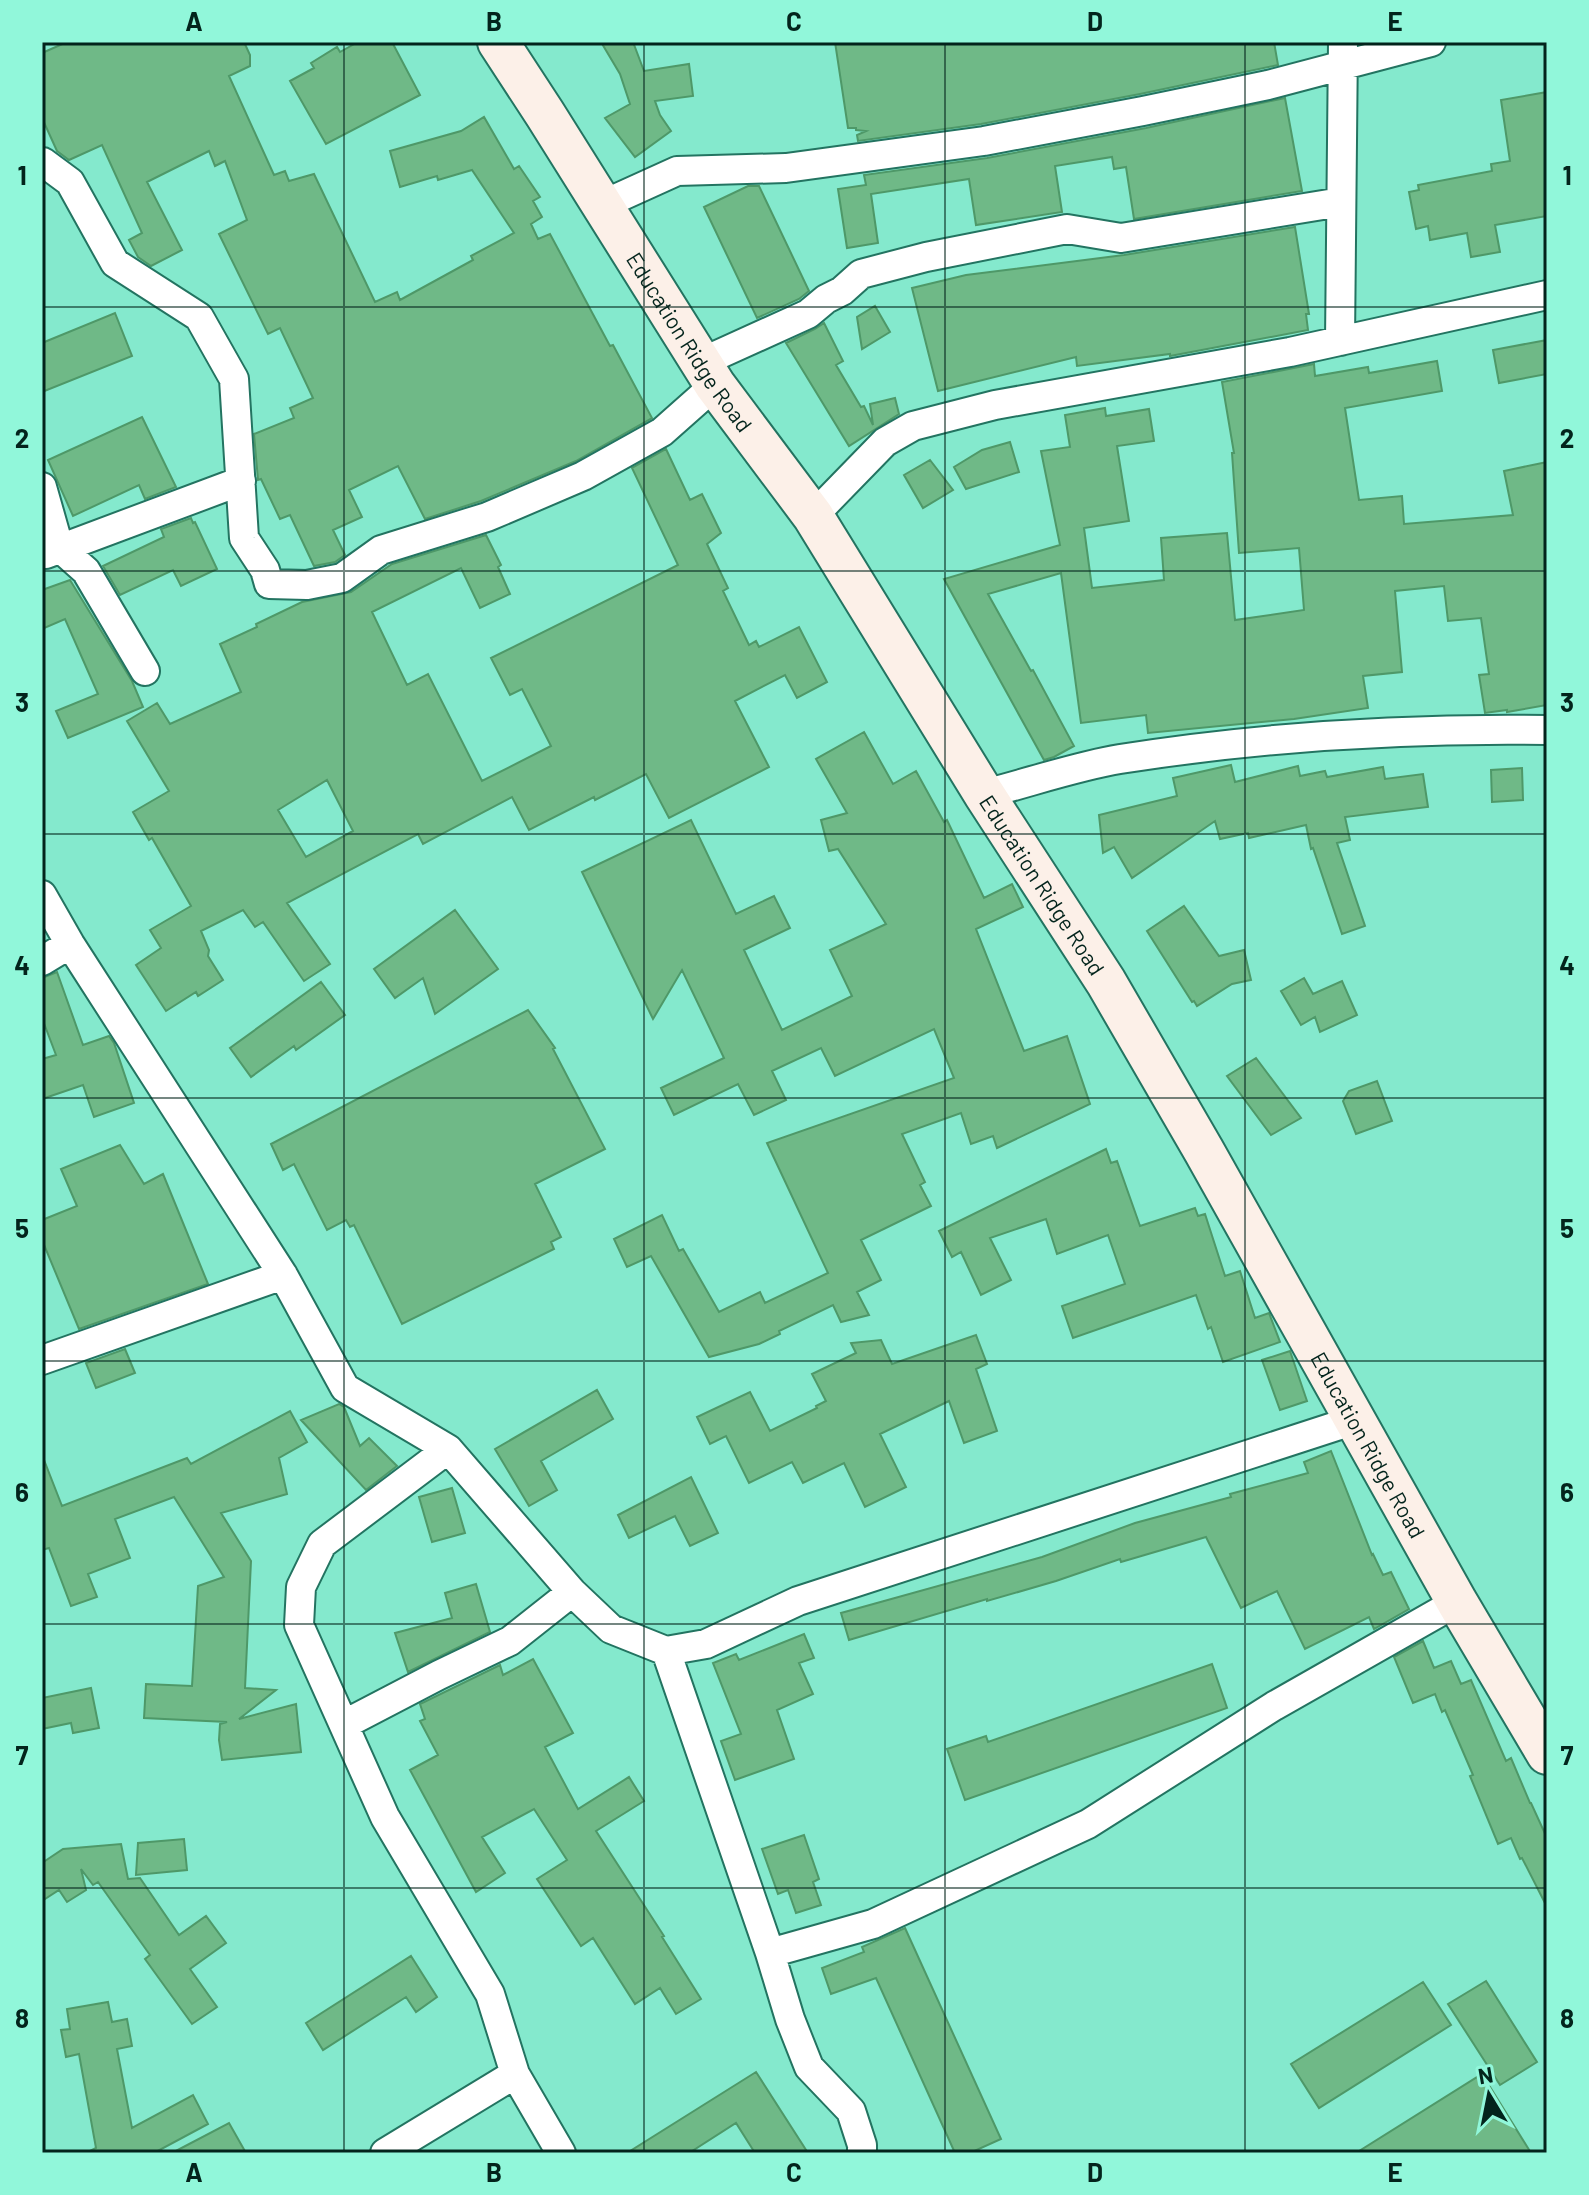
<svg xmlns="http://www.w3.org/2000/svg" width="1589" height="2195" font-family="Barlow,sans-serif">
	<style>
		.building { fill: #6fb987; stroke: #4e9868; stroke-width: 2; fill-rule: evenodd }
		.lines { fill: none; stroke-linecap: round; stroke-linejoin: round }
		.street-casing { stroke: #237461; stroke-width: 32 }
		.secondary-casing { stroke: #237461; stroke-width: 44 }
		.street { stroke: #fff; stroke-width: 28 }
		.secondary { stroke: #fcf0e8; stroke-width: 40 }
		.grid { fill: none; stroke: #03241c; stroke-width: 2; stroke-opacity: 0.55 }
		.labels { text-anchor: middle; dominant-baseline: central; stroke-width: 6; stroke-linejoin: round; paint-order: stroke }
		.street-label { font-size: 22px; fill: #03241c; stroke: #91f7da }
		.neatline { fill: none; stroke: #03241c; stroke-width: 3 }
		.grid-label { font-size: 26px; text-anchor: middle; font-weight: bold; fill: #03241c }
	</style>
	<rect width="100%" height="100%" fill="#84e9cd"/>
	<!-- building -->
	<path class="building" d="M 67,42 L 244,42 L 250,55 L 250,66 L 229,76 L 274,175 L 285,171 L 289,181 L 314,174 L 375,302 L 397,292 L 400,300 L 473,260 L 471,256 L 514,233 L 472,170 L 438,180 L 437,176 L 400,187 L 390,151 L 461,131 L 484,117 L 514,169 L 519,166 L 540,197 L 533,201 L 542,217 L 531,224 L 538,239 L 550,234 L 610,346 L 613,345 L 652,418 L 576,461 L 481,501 L 425,519 L 398,466 L 349,490 L 362,517 L 333,530 L 345,555 L 335,562 L 314,566 L 290,515 L 280,519 L 261,479 L 258,480 L 254,434 L 294,418 L 290,408 L 313,398 L 280,328 L 268,334 L 219,234 L 247,220 L 225,161 L 215,166 L 209,151 L 147,182 L 182,250 L 151,266 L 138,257 L 129,240 L 142,233 L 102,145 L 69,160 L 57,151 L 42,118 L 42,53 Z
		M 358,42 L 392,42 L 420,95 L 326,144 L 290,81 L 314,68 L 311,63 L 337,47 L 340,52 Z
		M 601,42 L 633,42 L 644,71 L 689,64 L 693,96 L 655,101 L 660,115 L 671,131 L 635,157 L 605,118 L 630,104 L 620,74 Z
		M 835,42 L 1274,42 L 1278,65 L 1140,94 L 981,124 L 858,141 L 857,135 L 866,131 L 856,130 L 856,128 L 848,128 Z
		M 1547,92 L 1547,216 L 1495,225 L 1500,252 L 1471,257 L 1467,233 L 1430,240 L 1428,226 L 1416,229 L 1409,192 L 1419,190 L 1418,185 L 1492,171 L 1491,164 L 1510,161 L 1501,100 Z
		M 1285,98 L 1302,191 L 1134,219 L 1126,167 L 1114,169 L 1112,157 L 1055,166 L 1062,212 L 976,225 L 969,179 L 871,194 L 878,243 L 847,248 L 838,189 L 866,185 L 864,175 L 987,158 L 1146,128 Z
		M 748,186 L 759,186 L 809,291 L 799,299 L 757,318 L 704,207 Z
		M 1295,227 L 1309,314 L 1306,314 L 1308,330 L 1170,356 L 1170,354 L 1077,366 L 1076,357 L 938,391 L 912,288 L 966,275 L 1124,255 Z
		M 875,306 L 890,332 L 862,349 L 857,317 Z
		M 115,313 L 132,356 L 42,392 L 42,343 Z
		M 824,323 L 843,361 L 836,365 L 861,407 L 864,406 L 873,425 L 870,404 L 895,398 L 899,414 L 849,446 L 786,343 L 815,329 Z
		M 1547,340 L 1547,374 L 1499,383 L 1493,350 Z
		M 1437,361 L 1442,391 L 1345,408 L 1359,500 L 1402,496 L 1404,524 L 1513,515 L 1504,471 L 1547,462 L 1547,705 L 1507,712 L 1507,710 L 1485,713 L 1479,675 L 1489,674 L 1481,618 L 1448,621 L 1444,586 L 1395,591 L 1402,672 L 1363,676 L 1368,708 L 1294,719 L 1148,733 L 1146,715 L 1081,723 L 1061,573 L 988,594 L 1031,671 L 1033,670 L 1074,746 L 1054,757 L 1044,760 L 944,579 L 1060,545 L 1041,451 L 1070,447 L 1065,415 L 1105,408 L 1106,416 L 1149,409 L 1154,441 L 1117,446 L 1129,521 L 1084,528 L 1092,588 L 1164,580 L 1161,538 L 1227,533 L 1235,620 L 1304,610 L 1299,548 L 1239,553 L 1232,453 L 1234,453 L 1222,382 L 1314,364 L 1315,376 L 1368,367 L 1369,373 Z
		M 142,417 L 176,487 L 145,499 L 139,485 L 73,516 L 48,460 Z
		M 1010,442 L 1019,472 L 966,489 L 954,467 L 982,450 Z
		M 666,449 L 690,500 L 702,494 L 721,533 L 707,544 L 728,588 L 723,591 L 749,645 L 756,641 L 759,647 L 799,627 L 827,682 L 797,698 L 785,675 L 735,701 L 769,767 L 669,818 L 646,774 L 595,800 L 594,797 L 529,830 L 512,797 L 423,844 L 418,834 L 287,903 L 330,964 L 304,981 L 263,922 L 255,927 L 243,910 L 201,931 L 209,950 L 208,956 L 223,980 L 198,996 L 196,992 L 166,1011 L 136,965 L 161,948 L 150,930 L 191,906 L 152,838 L 149,840 L 133,812 L 169,791 L 127,721 L 157,703 L 170,724 L 241,692 L 220,644 L 257,627 L 256,624 L 302,602 L 351,592 L 392,564 L 486,535 L 501,565 L 498,567 L 510,594 L 480,608 L 461,568 L 372,612 L 407,685 L 428,674 L 482,781 L 551,746 L 522,689 L 510,695 L 491,658 L 678,565 L 632,468 ZM 327,780 L 353,831 L 306,857 L 278,810 Z
		M 930,460 L 953,490 L 923,508 L 904,475 Z
		M 191,518 L 193,523 L 195,522 L 217,569 L 181,586 L 173,570 L 120,595 L 103,566 L 164,537 L 161,529 Z
		M 70,580 L 132,681 L 143,707 L 68,738 L 56,711 L 98,694 L 65,619 L 42,629 L 42,590 Z
		M 864,732 L 893,784 L 916,771 L 944,822 L 947,820 L 984,898 L 1012,884 L 1023,907 L 976,929 L 1024,1051 L 1067,1036 L 1090,1104 L 997,1148 L 993,1136 L 971,1144 L 961,1113 L 902,1134 L 925,1182 L 920,1185 L 931,1206 L 861,1240 L 881,1280 L 857,1292 L 869,1315 L 841,1322 L 833,1305 L 779,1331 L 780,1334 L 759,1344 L 709,1357 L 651,1256 L 627,1267 L 614,1239 L 662,1215 L 679,1251 L 683,1249 L 719,1312 L 760,1292 L 765,1303 L 828,1273 L 767,1143 L 954,1078 L 934,1029 L 835,1076 L 821,1048 L 772,1071 L 786,1100 L 754,1115 L 738,1084 L 674,1115 L 661,1088 L 724,1058 L 682,970 L 653,1019 L 582,872 L 691,820 L 736,914 L 774,896 L 790,928 L 744,950 L 782,1030 L 852,996 L 830,950 L 886,924 L 838,849 L 829,851 L 821,820 L 847,813 L 816,759 Z
		M 1231,765 L 1235,782 L 1298,766 L 1300,776 L 1325,771 L 1327,777 L 1383,767 L 1385,779 L 1423,774 L 1428,807 L 1345,817 L 1350,840 L 1337,843 L 1365,926 L 1342,934 L 1313,848 L 1311,849 L 1306,825 L 1249,838 L 1248,833 L 1220,839 L 1215,821 L 1132,878 L 1114,847 L 1103,853 L 1099,815 L 1177,796 L 1173,778 Z
		M 1522,768 L 1523,800 L 1492,802 L 1491,770 Z
		M 1184,906 L 1219,956 L 1244,950 L 1251,980 L 1232,984 L 1197,1006 L 1194,1001 L 1192,1002 L 1147,931 Z
		M 455,910 L 498,969 L 435,1014 L 423,978 L 395,998 L 374,969 Z
		M 57,972 L 83,1045 L 109,1036 L 114,1043 L 134,1103 L 94,1117 L 83,1085 L 42,1099 L 42,1059 L 56,1055 L 42,1018 L 42,978 Z
		M 1304,978 L 1313,994 L 1342,981 L 1357,1015 L 1320,1032 L 1315,1017 L 1301,1025 L 1281,991 Z
		M 321,982 L 345,1015 L 296,1050 L 294,1046 L 251,1077 L 230,1048 Z
		M 528,1010 L 555,1048 L 553,1049 L 605,1149 L 535,1184 L 561,1237 L 551,1242 L 554,1249 L 402,1324 L 354,1225 L 350,1227 L 346,1220 L 327,1230 L 294,1164 L 283,1170 L 271,1144 Z
		M 1256,1058 L 1301,1118 L 1271,1135 L 1227,1076 Z
		M 1377,1081 L 1392,1121 L 1356,1134 L 1343,1101 L 1349,1091 Z
		M 120,1145 L 144,1184 L 163,1174 L 208,1284 L 79,1329 L 42,1240 L 42,1220 L 77,1206 L 61,1169 Z
		M 1106,1149 L 1111,1163 L 1117,1161 L 1140,1226 L 1195,1208 L 1198,1216 L 1205,1214 L 1225,1276 L 1240,1271 L 1255,1318 L 1269,1313 L 1280,1342 L 1223,1362 L 1211,1327 L 1208,1329 L 1196,1295 L 1073,1338 L 1062,1306 L 1125,1284 L 1108,1235 L 1057,1254 L 1046,1219 L 990,1238 L 1011,1280 L 981,1295 L 961,1252 L 952,1257 L 939,1231 Z
		M 976,1335 L 987,1364 L 976,1369 L 997,1431 L 964,1443 L 949,1401 L 880,1434 L 906,1487 L 865,1507 L 844,1463 L 803,1483 L 792,1462 L 749,1483 L 726,1436 L 710,1444 L 697,1417 L 750,1392 L 770,1431 L 817,1408 L 816,1406 L 826,1401 L 812,1374 L 856,1353 L 851,1343 L 881,1340 L 892,1364 Z
		M 125,1349 L 135,1373 L 96,1388 L 86,1363 Z
		M 1290,1351 L 1307,1401 L 1280,1410 L 1262,1360 Z
		M 597,1390 L 613,1419 L 541,1461 L 557,1490 L 529,1506 L 495,1449 Z
		M 339,1404 L 344,1407 L 360,1446 L 369,1438 L 397,1466 L 366,1490 L 301,1420 Z
		M 290,1411 L 307,1442 L 279,1458 L 287,1494 L 221,1513 L 251,1561 L 245,1688 L 276,1690 L 239,1719 L 296,1704 L 301,1752 L 222,1760 L 219,1740 L 220,1724 L 227,1722 L 144,1718 L 146,1684 L 192,1686 L 198,1586 L 224,1577 L 174,1497 L 115,1519 L 130,1558 L 88,1574 L 97,1597 L 71,1606 L 49,1548 L 42,1550 L 42,1460 L 44,1460 L 62,1506 L 187,1458 L 191,1464 Z
		M 1331,1451 L 1372,1555 L 1373,1554 L 1383,1575 L 1391,1572 L 1409,1609 L 1374,1629 L 1369,1617 L 1305,1649 L 1277,1591 L 1241,1608 L 1206,1537 L 1121,1562 L 1120,1559 L 1056,1581 L 987,1601 L 987,1599 L 849,1640 L 841,1613 L 1042,1557 L 1135,1523 L 1231,1497 L 1230,1494 L 1308,1473 L 1304,1462 Z
		M 691,1477 L 718,1533 L 690,1546 L 675,1516 L 629,1538 L 618,1515 Z
		M 452,1488 L 465,1533 L 432,1542 L 419,1497 Z
		M 476,1584 L 490,1632 L 408,1672 L 395,1633 L 452,1618 L 445,1593 Z
		M 804,1634 L 814,1658 L 799,1663 L 813,1694 L 777,1710 L 794,1759 L 735,1780 L 721,1741 L 741,1734 L 713,1663 L 736,1654 L 739,1660 Z
		M 1423,1641 L 1434,1668 L 1451,1661 L 1461,1684 L 1471,1680 L 1506,1761 L 1511,1758 L 1530,1803 L 1531,1803 L 1547,1838 L 1547,1907 L 1522,1858 L 1520,1859 L 1511,1838 L 1498,1844 L 1470,1776 L 1473,1775 L 1445,1710 L 1442,1712 L 1435,1694 L 1413,1703 L 1394,1657 Z
		M 533,1659 L 573,1733 L 545,1747 L 578,1809 L 629,1777 L 644,1801 L 596,1831 L 664,1936 L 662,1937 L 701,1999 L 676,2014 L 660,1988 L 635,2004 L 593,1938 L 581,1946 L 537,1879 L 567,1860 L 534,1809 L 482,1837 L 505,1873 L 476,1892 L 410,1770 L 438,1755 L 420,1721 L 425,1719 L 420,1704 L 500,1665 L 503,1675 Z
		M 1212,1664 L 1227,1708 L 965,1800 L 947,1749 L 986,1736 L 988,1742 Z
		M 91,1688 L 99,1728 L 73,1733 L 71,1723 L 42,1729 L 42,1698 Z
		M 804,1835 L 819,1879 L 813,1882 L 821,1905 L 796,1913 L 788,1890 L 778,1894 L 762,1849 Z
		M 184,1839 L 187,1870 L 136,1875 L 138,1843 Z
		M 121,1844 L 128,1879 L 140,1878 L 179,1935 L 206,1916 L 226,1943 L 190,1969 L 217,2007 L 192,2024 L 145,1959 L 150,1955 L 98,1882 L 93,1885 L 81,1869 L 86,1890 L 67,1902 L 59,1890 L 42,1901 L 42,1863 L 63,1849 Z
		M 905,1928 L 1001,2139 L 970,2153 L 955,2153 L 876,1978 L 831,1994 L 822,1968 L 864,1952 L 862,1947 Z
		M 411,1956 L 437,1997 L 416,2012 L 406,1997 L 323,2050 L 306,2023 Z
		M 1486,1981 L 1537,2062 L 1500,2085 L 1448,2004 Z
		M 1423,1982 L 1451,2025 L 1319,2108 L 1291,2064 Z
		M 108,2002 L 112,2022 L 127,2019 L 132,2046 L 117,2049 L 132,2128 L 193,2095 L 208,2124 L 154,2153 L 86,2153 L 96,2148 L 79,2054 L 66,2057 L 61,2030 L 70,2029 L 67,2009 Z
		M 756,2072 L 808,2153 L 755,2153 L 736,2123 L 689,2153 L 627,2153 Z
		M 1482,2074 L 1531,2153 L 1356,2153 Z
		M 229,2123 L 246,2153 L 172,2153 Z"/>
	<g class="lines">
		<defs>
			<path id="street" d="M 43,162 L 70,182 L 115,263 L 199,317 L 234,379 L 244,538 L 265,570 L 269,584 L 307,585 L 342,578 L 381,550 L 487,517 L 583,476 L 662,432 L 715,385
				M 602,205 L 677,171 L 786,168 L 984,141 L 1143,111 L 1268,85 L 1431,42
				M 1340,341 L 1343,42
				M 702,362 L 808,314 L 826,299 L 842,291 L 861,274 L 926,257 L 1067,229 L 1121,238 L 1341,202
				M 42,487 L 59,547 L 86,571 L 145,671
				M 813,516 L 885,442 L 913,426 L 995,405 L 1290,352 L 1547,295
				M 46,554 L 241,481
				M 984,794 C 1028,783 1077,766 1120,759 C 1260,737 1405,728 1547,730
				M 42,895 L 70,944 L 283,1275 L 345,1388 L 448,1449 L 572,1592 L 611,1629 L 666,1651 L 706,1644 L 798,1601 L 1355,1420
				M 42,961 L 70,944
				M 42,1360 L 283,1275
				M 448,1449 L 322,1544 L 301,1587 L 299,1625 L 385,1817 L 490,1994 L 515,2074 L 561,2153
				M 666,1651 L 770,1953 L 790,2019 L 809,2067 L 851,2111 L 862,2145 L 862,2153
				M 345,1724 L 439,1675 L 510,1641 L 572,1592
				M 770,1953 L 873,1924 L 1088,1824 L 1274,1706 L 1457,1602
				M 385,2153 L 515,2074"/>
			<g id="secondary">
				<path id="s1" d="M 498,42 L 545,114 L 715,385 L 813,516 L 984,794 L 1106,982 L 1204,1151 L 1457,1602 L 1547,1754"/>
			</g>
		</defs>
		<!-- street casing -->
		<use href="#street" class="street-casing"/>
		<!-- secondary casing -->
		<use href="#secondary" class="secondary-casing"/>
		<!-- street -->
		<use href="#street" class="street"/>
		<!-- secondary -->
		<use href="#secondary" class="secondary"/>
	</g>
	<!-- grid -->
	<path class="grid" d="M 344,42 L 344,2153M 644,42 L 644,2153M 945,42 L 945,2153M 1245,42 L 1245,2153M 42,307 L 1547,307M 42,571 L 1547,571M 42,834 L 1547,834M 42,1098 L 1547,1098M 42,1361 L 1547,1361M 42,1624 L 1547,1624M 42,1888 L 1547,1888"/>
	<g class="labels">
		<!-- street labels -->
		<g class="street-label">
			<text stroke="none"><textPath href="#s1" startOffset="356">Education Ridge Road</textPath></text>
			<text stroke="none"><textPath href="#s1" startOffset="1004">Education Ridge Road</textPath></text>
			<text stroke="none"><textPath href="#s1" startOffset="1652">Education Ridge Road</textPath></text>
		</g>
	</g>
	<!-- border -->
	<rect width="1589" height="2195" fill="none" stroke="#91f7da" stroke-width="88"/>
	<!-- north arrow -->
	<g transform="translate(1489 2095) rotate(350)" stroke="#91f7da" stroke-width="6" paint-order="stroke">
	<path d="M0-6L14 30L0 20L-14 30Z" fill="#03241c"/>
	<text y="-12" font-size="22" font-weight="bold" text-anchor="middle" fill="#03241c">N</text>
	</g>
	<rect x="44" y="44" width="1501" height="2107" class="neatline"/>
	<g class="grid-label">
		<text x="194" y="31">A</text>
		<text x="494" y="31">B</text>
		<text x="794" y="31">C</text>
		<text x="1095" y="31">D</text>
		<text x="1395" y="31">E</text>
		<text x="22" y="185">1</text>
		<text x="1567" y="185">1</text>
		<text x="22" y="448">2</text>
		<text x="1567" y="448">2</text>
		<text x="22" y="712">3</text>
		<text x="1567" y="712">3</text>
		<text x="22" y="975">4</text>
		<text x="1567" y="975">4</text>
		<text x="22" y="1238">5</text>
		<text x="1567" y="1238">5</text>
		<text x="22" y="1502">6</text>
		<text x="1567" y="1502">6</text>
		<text x="22" y="1765">7</text>
		<text x="1567" y="1765">7</text>
		<text x="22" y="2028">8</text>
		<text x="1567" y="2028">8</text>
		<text x="194" y="2182">A</text>
		<text x="494" y="2182">B</text>
		<text x="794" y="2182">C</text>
		<text x="1095" y="2182">D</text>
		<text x="1395" y="2182">E</text>
	</g>
</svg>
